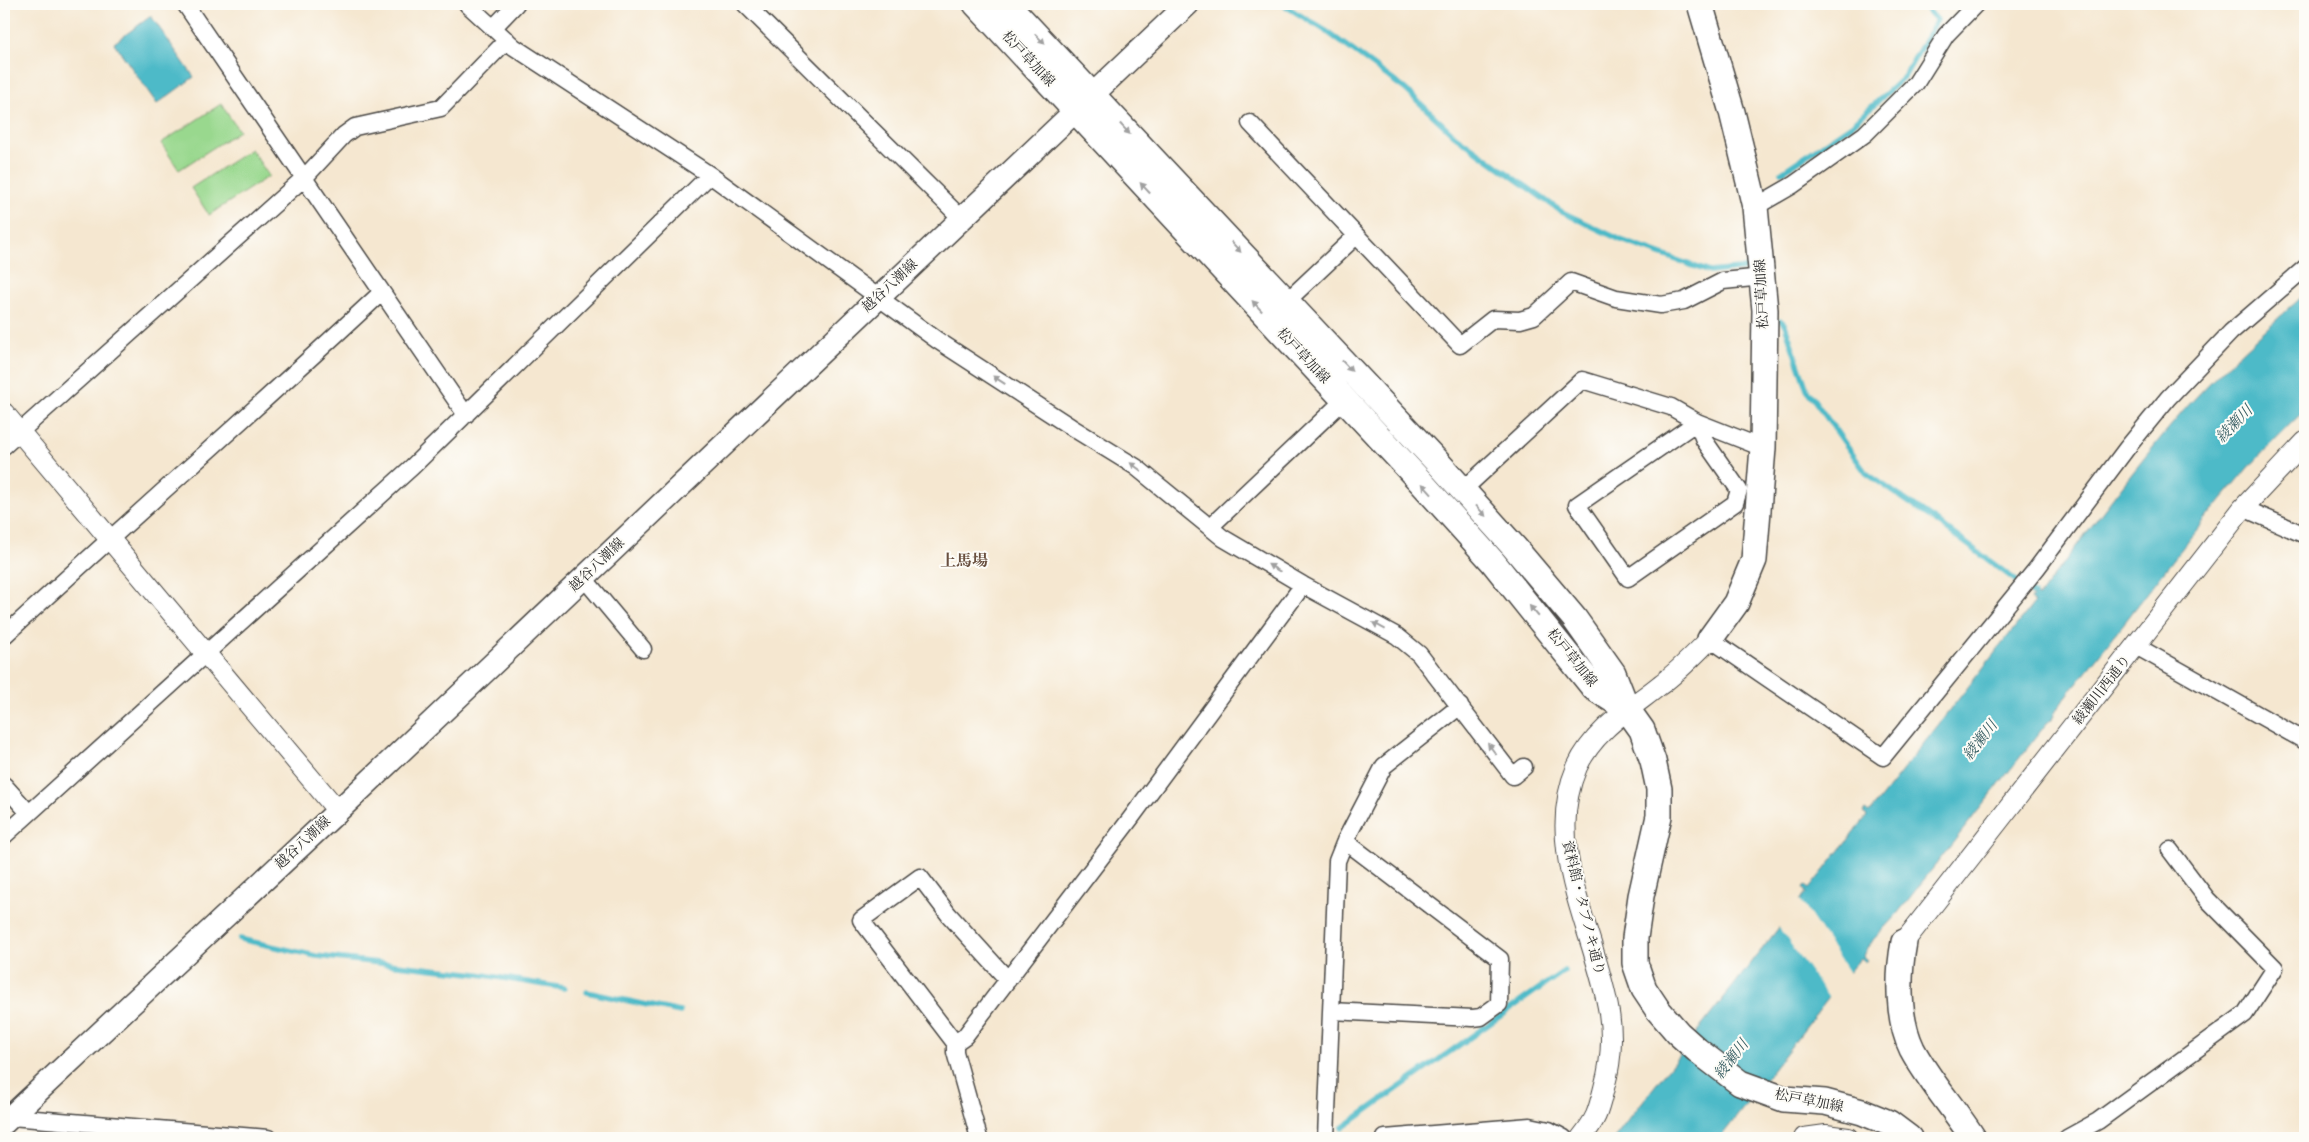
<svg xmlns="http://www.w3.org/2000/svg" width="2309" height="1142" font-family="'Old Standard TT','Noto Serif JP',serif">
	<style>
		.green { fill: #99d88e; stroke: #62825c }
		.water { fill: #4dbac8; stroke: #3c727a }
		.pier { fill: #f5e7d0 }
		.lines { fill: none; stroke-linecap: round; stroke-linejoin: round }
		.stream { stroke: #4dbac8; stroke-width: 5.5 }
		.minor-casing { stroke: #494744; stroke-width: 19 }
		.tertiary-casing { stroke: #494744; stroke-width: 22 }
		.secondary-casing { stroke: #494744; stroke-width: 25 }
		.primary-casing { stroke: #494744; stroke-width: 28 }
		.minor { stroke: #fff; stroke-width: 16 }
		.tertiary { stroke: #fff; stroke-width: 20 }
		.secondary { stroke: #fff; stroke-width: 22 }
		.primary { stroke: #fff; stroke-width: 25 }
		.oneway { fill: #a0a0a0 }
		.labels { text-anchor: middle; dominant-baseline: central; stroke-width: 4; stroke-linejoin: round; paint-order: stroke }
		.street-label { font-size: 14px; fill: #2b2b2b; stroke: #fdfcf7 }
		.water-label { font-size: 15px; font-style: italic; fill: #375d62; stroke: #fdfcf7 }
		.quarter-label { font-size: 16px; font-weight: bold; fill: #695040; stroke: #fdfcf7 }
	</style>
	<rect width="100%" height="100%" fill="#fdfcf7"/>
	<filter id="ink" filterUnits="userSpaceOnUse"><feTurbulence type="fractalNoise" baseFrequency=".02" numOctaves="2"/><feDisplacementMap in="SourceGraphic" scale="10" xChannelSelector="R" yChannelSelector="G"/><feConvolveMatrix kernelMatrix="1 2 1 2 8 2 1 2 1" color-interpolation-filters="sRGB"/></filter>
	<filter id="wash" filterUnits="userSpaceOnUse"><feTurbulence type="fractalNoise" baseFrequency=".0096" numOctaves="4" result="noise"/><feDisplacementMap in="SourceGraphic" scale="20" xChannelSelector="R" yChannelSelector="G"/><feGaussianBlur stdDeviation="1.12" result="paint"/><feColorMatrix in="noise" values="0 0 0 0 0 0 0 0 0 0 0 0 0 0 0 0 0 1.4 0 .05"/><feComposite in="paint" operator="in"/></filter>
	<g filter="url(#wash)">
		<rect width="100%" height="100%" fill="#f5e7d0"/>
		<!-- green -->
		<path class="green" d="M 221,104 L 239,131 L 179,170 L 161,143 Z
			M 251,149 L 269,176 L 209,215 L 191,188 Z"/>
		<!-- water -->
		<path class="water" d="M 151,16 L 194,77 L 157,104 L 114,43 Z
			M 2305,294 L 2305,410 C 2229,481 2168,568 2103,650 C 2094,662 2054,709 2052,719 L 2047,723 L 1897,914 L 1873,940 L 1863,957 L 1867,961 L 1865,963 L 1860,959 L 1852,968 L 1720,1138 L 1614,1138 L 1806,893 L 1803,888 L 1805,886 L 1809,889 L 1867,816 L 1863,813 L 1865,810 L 1869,813 L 2034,603 L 2031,599 L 2034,594 L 2038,597 C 2086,534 2133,469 2185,409 C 2222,368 2264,331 2305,294 Z"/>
		<!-- pier -->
		<path class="pier" d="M 1799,898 L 1851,976 L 1831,1001 L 1777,925 Z"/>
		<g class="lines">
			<!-- stream -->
			<path class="stream" d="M 1282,4 L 1326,31 L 1405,89 L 1454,135 L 1562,212 L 1621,240 L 1710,272 L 1748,268
				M 1782,172 L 1853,124 L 1904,77 L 1937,20 L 1922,4
				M 1781,321 L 1785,325 L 1807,390 L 1866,473 L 1936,521 L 2034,594
				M 240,939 L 316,956 L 478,974 L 564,988
				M 587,992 L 680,1012
				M 1342,1128 L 1564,971"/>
		</g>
	</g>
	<g filter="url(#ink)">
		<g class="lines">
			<defs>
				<path id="minor" d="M 185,4 L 466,415
					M 467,4 L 514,47 L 710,175 L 937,340 L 1071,427 L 1136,467 L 1223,538 L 1303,585 L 1397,636 L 1419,654 L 1513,776 L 1524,767
					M 745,4 L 962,219
					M 494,27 L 516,4
					M 1250,123 L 1460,345 L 1493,319 L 1520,320 L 1534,316 L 1571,282 L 1616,298 L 1661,305 L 1684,301 L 1723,281 L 1763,277
					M 1755,207 L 1793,185 L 1865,134 L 1916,83 L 1946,35 L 1976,4
					M 1287,301 L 1356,236
					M 4,446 L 305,177 L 344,135 L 355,127 L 441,108 L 507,40
					M 1463,490 L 1582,380 L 1671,407 L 1697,422 L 1704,440 L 1739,490 L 1735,503 L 1628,578 L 1577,505 L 1697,422 L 1763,448
					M 2243,508 L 2305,535
					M 1210,527 L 1344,400
					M 583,577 L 643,649
					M 4,636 C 129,520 258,408 382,292
					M 1710,639 L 1883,757 L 2037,568 L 2127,448 L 2168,398 L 2231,332 L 2305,268
					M 2136,646 L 2305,741
					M 4,785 L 29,813
					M 4,836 L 412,467 L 710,175
					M 1331,1011 L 1473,1018 L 1481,1017 L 1499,1004 L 1500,959 L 1345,841
					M 955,1043 L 861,920 L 920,877 L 949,915 L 1008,980
					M 11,1117 L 268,1138
					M 979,1138 L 955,1052 L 955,1043 L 965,1036 L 1131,818 L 1303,585
					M 1326,1138 L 1337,861 L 1345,841 L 1384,766 L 1460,706
					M 1385,1138 L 1530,1126 L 1549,1130 L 1564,1138
					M 2067,1138 L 2098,1121 L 2245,1014 L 2275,968 L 2207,899 L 2170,850"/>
				<path id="tertiary" d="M 4,413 L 338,811
					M 1904,942 L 2243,508 L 2305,442
					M 1581,1138 C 1597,1118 1598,1112 1604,1088 C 1611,1063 1613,1038 1609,1013 C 1596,932 1542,848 1577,767 C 1594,730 1630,709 1660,685 C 1678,672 1694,655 1710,639
					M 1804,1138 L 1826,1135 L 1848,1138"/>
				<path id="secondary" d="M 4,1123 L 338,811 L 1188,4"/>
				<path id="primary" d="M 976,4 L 1421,482 L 1493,562 L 1594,688 L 1627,709
					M 1007,4 L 1441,466 L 1514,547 L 1574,618 L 1613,673 L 1627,709 L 1642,730 L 1653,761 L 1659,789 L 1659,816 L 1641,896 L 1635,938 L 1635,963 L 1644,989 L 1658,1010 L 1678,1033 L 1697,1050 L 1740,1083 L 1784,1099 L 1825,1102 L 1862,1112 L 1889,1123 L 1909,1138
					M 1700,4 L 1732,112 L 1750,186 L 1755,207 L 1765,310 L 1763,448 L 1754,560 L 1736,603 L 1710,639
					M 1904,942 C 1898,975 1897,1018 1912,1049 C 1929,1081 1954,1108 1973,1138"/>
			</defs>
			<!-- minor casing -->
			<use href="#minor" class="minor-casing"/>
			<!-- tertiary casing -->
			<use href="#tertiary" class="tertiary-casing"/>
			<!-- secondary casing -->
			<use href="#secondary" class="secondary-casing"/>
			<!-- primary casing -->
			<use href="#primary" class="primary-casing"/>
			<!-- minor -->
			<use href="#minor" class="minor"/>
			<!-- tertiary -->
			<use href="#tertiary" class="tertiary"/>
			<!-- secondary -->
			<use href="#secondary" class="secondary"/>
			<!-- primary -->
			<use href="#primary" class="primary"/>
		</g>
		<!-- one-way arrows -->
		<defs><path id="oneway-solid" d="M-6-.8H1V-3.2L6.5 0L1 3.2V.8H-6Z" transform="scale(1.25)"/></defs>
		<g class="oneway">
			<use href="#oneway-solid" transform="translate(1040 39) rotate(46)"/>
			<use href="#oneway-solid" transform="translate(1125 129) rotate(47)"/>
			<use href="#oneway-solid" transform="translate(1145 188) rotate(-133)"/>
			<use href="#oneway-solid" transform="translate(1236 247) rotate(47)"/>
			<use href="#oneway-solid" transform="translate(1257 306) rotate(-133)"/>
			<use href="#oneway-solid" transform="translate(1347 366) rotate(47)"/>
			<use href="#oneway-solid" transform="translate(999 380) rotate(-147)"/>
			<use href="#oneway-solid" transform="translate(1136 467) rotate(-144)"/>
			<use href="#oneway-solid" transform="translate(1427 489) rotate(-132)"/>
			<use href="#oneway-solid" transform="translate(1481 511) rotate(48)"/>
			<use href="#oneway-solid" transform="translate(1274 568) rotate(-149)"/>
			<use href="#oneway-solid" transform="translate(1534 611) rotate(-130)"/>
			<use href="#oneway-solid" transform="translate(1379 626) rotate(-152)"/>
			<use href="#oneway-solid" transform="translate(1492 749) rotate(-127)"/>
		</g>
	</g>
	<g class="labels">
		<!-- street labels -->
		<g class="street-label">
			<text transform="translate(1028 59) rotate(47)">松戸草加線</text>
			<text transform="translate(890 286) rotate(-43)">越谷八潮線</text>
			<text transform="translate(1762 294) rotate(-93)">松戸草加線</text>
			<text transform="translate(1303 356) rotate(47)">松戸草加線</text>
			<text transform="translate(597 565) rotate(-44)">越谷八潮線</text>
			<text transform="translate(1572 658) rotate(51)">松戸草加線</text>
			<text transform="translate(2102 690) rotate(-52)">綾瀬川西通り</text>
			<text transform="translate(303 843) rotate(-43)">越谷八潮線</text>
			<text transform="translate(1583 908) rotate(76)">資料館・タブノキ通り</text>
			<text transform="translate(1809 1101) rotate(11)">松戸草加線</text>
		</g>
		<!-- water labels -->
		<g class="water-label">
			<text transform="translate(2235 425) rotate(-46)">綾瀬川</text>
			<text transform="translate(1981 741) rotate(-52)">綾瀬川</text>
			<text transform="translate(1732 1060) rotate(-52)">綾瀬川</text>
		</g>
		<!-- quarter labels -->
		<g class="quarter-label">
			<text x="964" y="562">上馬場</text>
		</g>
	</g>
	<!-- margin -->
	<rect width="2309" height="1142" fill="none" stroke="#fdfcf7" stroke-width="20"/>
</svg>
